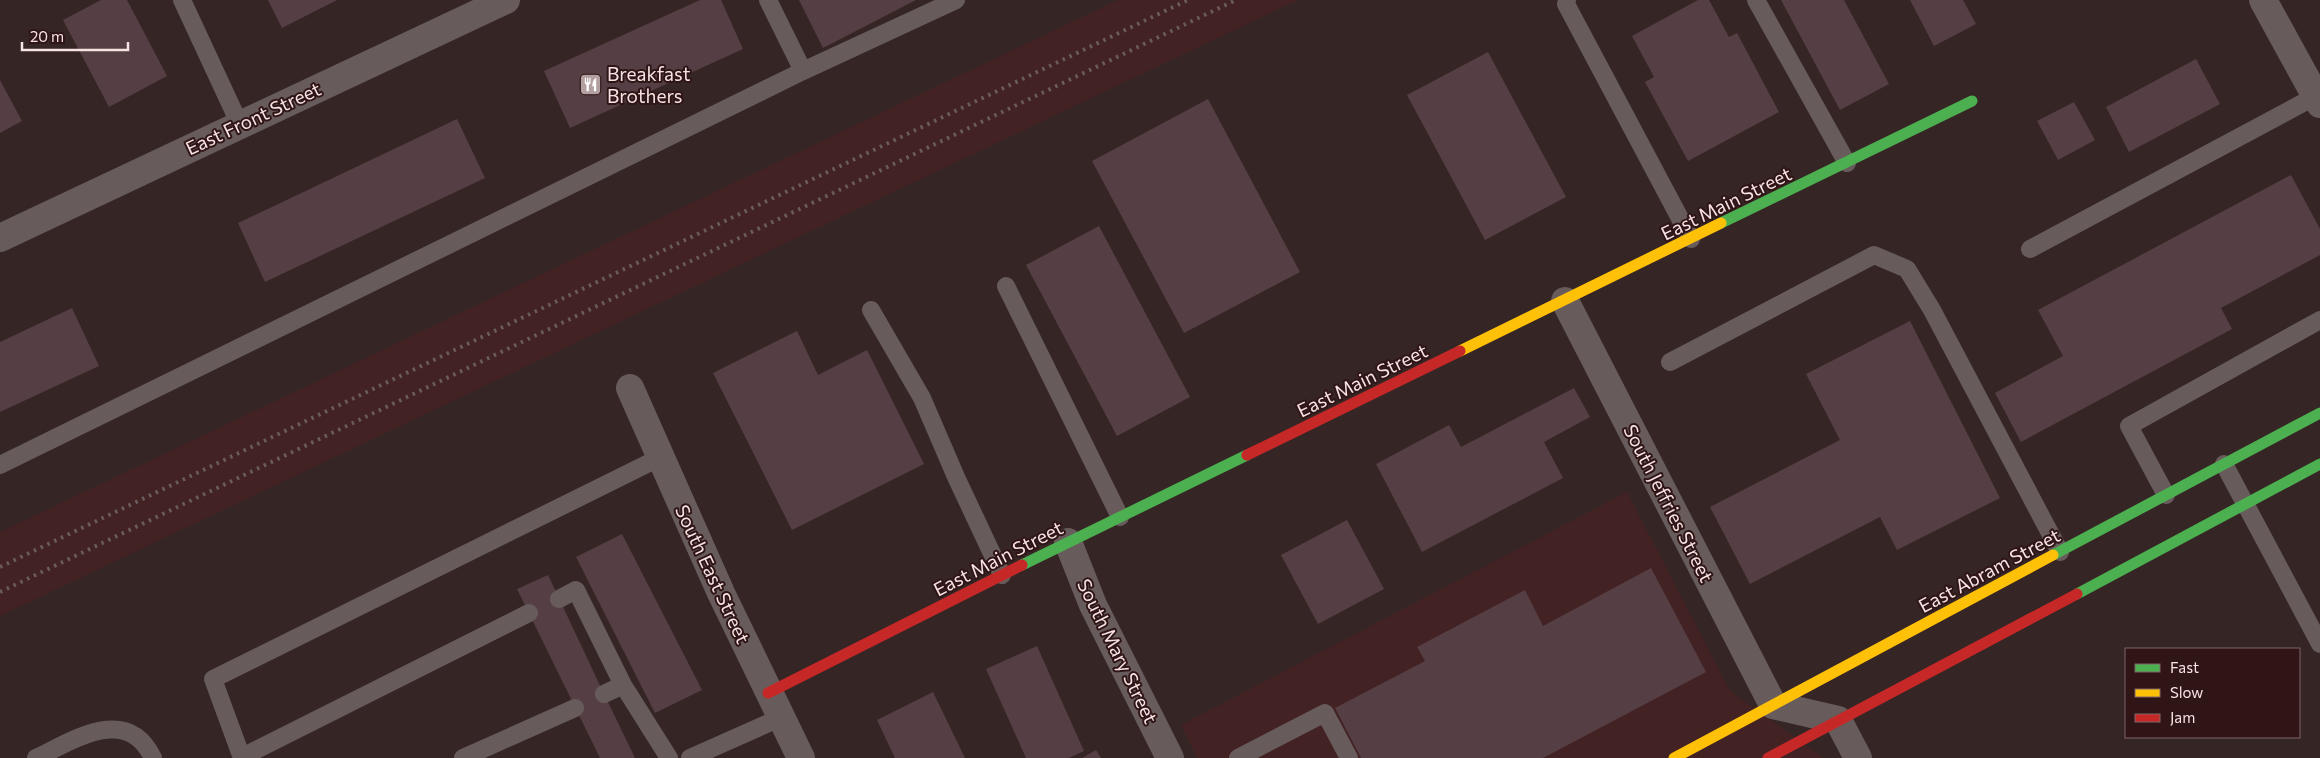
<svg xmlns="http://www.w3.org/2000/svg" width="2320" height="758" font-family="Commissioner,sans-serif">
	<style>
		.built { fill: #432223 }
		.building { fill: #553f44 }
		.lines { fill: none; stroke-linecap: round; stroke-linejoin: round }
		.lane { stroke: #675b5b; stroke-width: 18 }
		.street { stroke: #675b5b; stroke-width: 28 }
		.fast { stroke: #4caf50; stroke-width: 11 }
		.slow { stroke: #ffc107; stroke-width: 11 }
		.jam { stroke: #c62828; stroke-width: 11 }
		.rail { stroke: #6a5c5c; stroke-width: 4; stroke-dasharray: 2.5 5; stroke-linecap: butt }
		.labels { text-anchor: middle; dominant-baseline: central; stroke-width: 4; stroke-linejoin: round; paint-order: stroke }
		.poi-label { font-size: 19px; fill: #f7e3e3; stroke: #301516; text-anchor: start }
		.street-label { font-size: 19px; fill: #f7e3e3; stroke: #301516 }
	</style>
	<rect width="100%" height="100%" fill="#352525"/>
	<!-- built -->
	<path class="built" d="M 1118,0 L 1298,0 L 0,616 L 0,532 Z
		M 1627,492 L 1730,691 L 1824,758 L 1197,758 L 1181,725 Z"/>
	<!-- building -->
	<path class="building" d="M 101,0 L 127,0 L 167,76 L 109,107 L 63,20 Z
		M 268,0 L 337,0 L 282,28 Z
		M 700,0 L 721,0 L 743,49 L 570,128 L 544,71 Z
		M 799,0 L 916,0 L 823,48 Z
		M 1698,0 L 1709,0 L 1729,37 L 1737,33 L 1779,112 L 1688,161 L 1645,82 L 1654,77 L 1632,36 Z
		M 1781,0 L 1844,0 L 1889,84 L 1840,110 Z
		M 1910,0 L 1963,0 L 1976,24 L 1934,46 Z
		M 1488,52 L 1566,197 L 1485,240 L 1407,95 Z
		M 2196,59 L 2220,104 L 2129,152 L 2106,107 Z
		M 0,80 L 22,121 L 0,133 Z
		M 1208,99 L 1300,272 L 1184,333 L 1092,161 Z
		M 2074,102 L 2095,140 L 2058,160 L 2037,121 Z
		M 457,119 L 485,178 L 265,282 L 238,223 Z
		M 2291,175 L 2320,229 L 2320,255 L 2221,308 L 2232,329 L 2021,442 L 1995,393 L 2063,356 L 2038,310 Z
		M 1099,226 L 1190,397 L 1117,436 L 1026,265 Z
		M 72,308 L 99,366 L 0,412 L 0,342 Z
		M 1910,321 L 2000,498 L 1897,550 L 1880,517 L 1750,584 L 1710,507 L 1840,440 L 1806,374 Z
		M 797,331 L 818,375 L 867,350 L 924,464 L 792,530 L 713,373 Z
		M 1574,388 L 1590,417 L 1544,442 L 1563,478 L 1422,552 L 1376,464 L 1449,425 L 1461,447 Z
		M 1347,520 L 1384,589 L 1318,624 L 1281,555 Z
		M 622,534 L 702,690 L 655,713 L 576,557 Z
		M 1651,568 L 1706,672 L 1543,758 L 1361,758 L 1335,708 L 1425,661 L 1417,647 L 1525,590 L 1543,626 Z
		M 548,575 L 604,694 L 635,758 L 600,758 L 517,589 Z
		M 1037,646 L 1084,751 L 1069,758 L 1026,758 L 986,669 Z
		M 933,692 L 965,758 L 895,758 L 877,720 Z
		M 1096,750 L 1101,758 L 1082,758 Z"/>
	<g class="lines">
		<!-- lane -->
		<path class="lane" d="M 182,0 L 240,125
			M 768,0 L 803,71 L 956,0
			M 1567,0 L 1566,4 L 1691,239
			M 1756,0 L 1847,163
			M 2030,249 L 2316,96
			M 1006,286 L 1120,517
			M 871,310 L 922,398 L 956,477 L 1002,575
			M 1670,362 L 1874,255 L 1907,269 L 1932,310 L 2060,552
			M 2224,464 L 2320,644
			M 0,465 L 803,71
			M 2166,495 L 2129,426 L 2320,320
			M 559,599 L 576,590 L 623,685 L 669,758
			M 604,694 L 623,685
			M 242,757 L 529,613
			M 36,758 C 74,740 127,704 153,758
			M 242,758 L 213,679 L 661,457
			M 463,758 L 575,708
			M 690,758 L 780,718
			M 1238,758 L 1325,713 L 1349,758"/>
		<!-- street -->
		<path class="street" d="M 2263,0 L 2320,104
			M 0,238 L 506,0
			M 1565,301 L 1773,705 L 1838,720 L 1858,758
			M 630,388 L 721,593 L 801,758
			M 1068,542 L 1093,605 L 1170,758"/>
		<!-- fast -->
		<path class="fast" d="M 1721,223 L 1972,101
			M 2053,555 L 2320,413
			M 1022,565 L 1247,455
			M 2077,594 L 2320,464"/>
		<!-- slow -->
		<path class="slow" d="M 1460,351 L 1721,223
			M 1674,758 L 2053,555"/>
		<!-- jam -->
		<path class="jam" d="M 1247,455 L 1460,351
			M 768,693 L 1022,565
			M 1768,758 L 2077,594"/>
		<!-- rail -->
		<path class="rail" d="M 0,567 L 1188,0
			M 0,592 L 1236,0"/>
	</g>
	<!-- icons -->
	<defs>
		<symbol id="restaurant-square" viewBox="-11 -11 22 22"><rect x="-9" y="-9" width="18" height="18" rx="4" fill="#b3a0a0" stroke="#301516"/><path d="M-5-6h1v4h1v-4h1v4h1v-4h1v5L-1.5 .5V6h-2V.5L-5-1ZM5-6V6H3V1.5H1.5Q1.5-4 5-6Z" fill="#fff"/></symbol>
	</defs>
	<g fill-rule="evenodd">
		<use href="#restaurant-square" x="578" y="72" width="25" height="25"/>
	</g>
	<g class="labels">
		<!-- poi labels -->
		<g class="poi-label">
			<text x="607" y="73">Breakfast<tspan x="607" dy="22">Brothers</tspan></text>
		</g>
		<!-- street labels -->
		<g class="street-label">
			<text transform="translate(253 118) rotate(-25)">East Front Street</text>
			<text transform="translate(1726 203) rotate(-26)">East Main Street</text>
			<text transform="translate(1362 380) rotate(-26)">East Main Street</text>
			<text transform="translate(1669 503) rotate(63)">South Jeffries Street</text>
			<text transform="translate(998 558) rotate(-27)">East Main Street</text>
			<text transform="translate(1989 570) rotate(-28)">East Abram Street</text>
			<text transform="translate(713 574) rotate(65)">South East Street</text>
			<text transform="translate(1118 651) rotate(64)">South Mary Street</text>
		</g>
	</g>
	<!-- legend -->
	<rect x="2125" y="648" width="175" height="90" fill="#301516" stroke="#806768"/>
	<rect x="2135" y="664" width="25" height="8" fill="#4caf50" stroke="#806768"/>
	<text x="2170" y="673" font-size="15" fill="#f7e3e3">Fast</text>
	<rect x="2135" y="689" width="25" height="8" fill="#ffc107" stroke="#806768"/>
	<text x="2170" y="698" font-size="15" fill="#f7e3e3">Slow</text>
	<rect x="2135" y="714" width="25" height="8" fill="#c62828" stroke="#806768"/>
	<text x="2170" y="723" font-size="15" fill="#f7e3e3">Jam</text>
	<!-- scale -->
	<path d="M22 42v8h106v-8" fill="none" stroke="#f7e3e3" stroke-width="2.5"/>
	<text x="30" y="42" font-size="15" fill="#f7e3e3" stroke="#301516" stroke-width="4" paint-order="stroke">20 m</text>
</svg>
